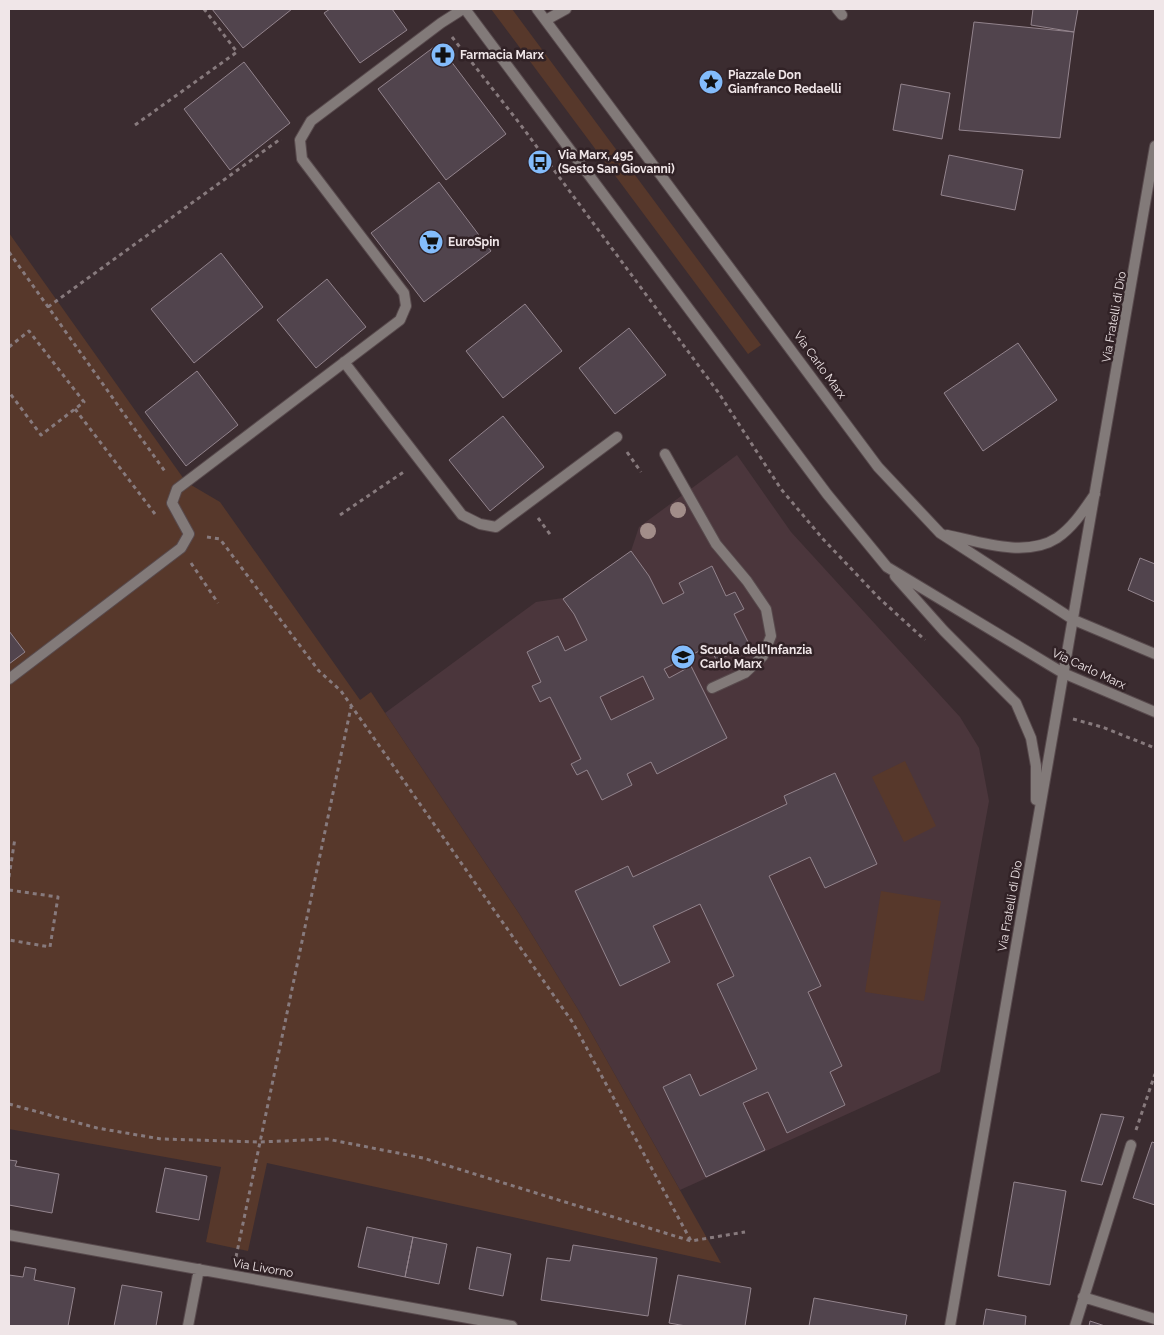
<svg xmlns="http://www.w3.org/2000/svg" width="1164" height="1335" font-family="Raleway,sans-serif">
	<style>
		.built { fill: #4b363c }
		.green { fill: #57382b }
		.building { fill: #51444d; stroke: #93848d; fill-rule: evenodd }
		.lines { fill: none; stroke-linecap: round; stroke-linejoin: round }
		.service-casing { stroke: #584a4d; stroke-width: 12 }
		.minor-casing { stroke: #584a4d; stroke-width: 12 }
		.path { stroke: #877a7d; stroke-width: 3; stroke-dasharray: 4 4; stroke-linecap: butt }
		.service { stroke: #827a79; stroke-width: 10 }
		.minor { stroke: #827a79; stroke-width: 10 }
		.tree { fill: #a28d89 }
		.labels { text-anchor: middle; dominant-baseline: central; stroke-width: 5; stroke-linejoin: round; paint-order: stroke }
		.poi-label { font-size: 12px; font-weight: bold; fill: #f0e6e8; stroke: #312226; text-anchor: start }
		.street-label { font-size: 12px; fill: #f0e6e8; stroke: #312226 }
	</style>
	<rect width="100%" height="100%" fill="#3b2c30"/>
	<!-- built -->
	<path class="built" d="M 737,455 L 791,532 L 960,717 L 979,748 L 989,801 L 940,1072 L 680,1190 L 579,1011 L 520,915 L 385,713 L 536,602 L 563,598 L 631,551 L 639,527 Z"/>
	<!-- green -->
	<path class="green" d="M 491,9 L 512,9 L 761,345 L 748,354 Z
		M 9,233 L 186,482 L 220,502 L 360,700 L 371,692 L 520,915 L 579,1011 L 721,1263 L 267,1163 L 248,1251 L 206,1242 L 221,1167 L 9,1129 Z
		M 905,761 L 936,826 L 904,842 L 872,777 Z
		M 881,891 L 941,901 L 924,1001 L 865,992 Z"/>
	<!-- building -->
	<path class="building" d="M 212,9 L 292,9 L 243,48 Z
		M 330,9 L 392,9 L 407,30 L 360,63 L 324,13 Z
		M 1033,9 L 1078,9 L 1074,32 L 1031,25 Z
		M 974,22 L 1074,32 L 1060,138 L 959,130 Z
		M 438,44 L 506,134 L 446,180 L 378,89 Z
		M 244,62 L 290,123 L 230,170 L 184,109 Z
		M 901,84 L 950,93 L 942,139 L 893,130 Z
		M 949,155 L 1023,170 L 1015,210 L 941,195 Z
		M 439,182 L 491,251 L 424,302 L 371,233 Z
		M 221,253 L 263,307 L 194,363 L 151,309 Z
		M 327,279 L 366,327 L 316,368 L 277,320 Z
		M 525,304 L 562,351 L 503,398 L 466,351 Z
		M 629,328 L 666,375 L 615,414 L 579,368 Z
		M 1018,343 L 1057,400 L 983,451 L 944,393 Z
		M 197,371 L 238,425 L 186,466 L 145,412 Z
		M 503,416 L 544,467 L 490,511 L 449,460 Z
		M 631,551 L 649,576 L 663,604 L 684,593 L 679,583 L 712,566 L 726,596 L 735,592 L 744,609 L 734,614 L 749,644 L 717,661 L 709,646 L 664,669 L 669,678 L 691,666 L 727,738 L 657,774 L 651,762 L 627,774 L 632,785 L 602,800 L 587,770 L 577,775 L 571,764 L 581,759 L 550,697 L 540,702 L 532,686 L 541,682 L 527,652 L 558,636 L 565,651 L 587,640 L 574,614 L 563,599 ZM 643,676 L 654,699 L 611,720 L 600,697 Z
		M 1140,558 L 1155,564 L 1155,602 L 1128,590 Z
		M 9,631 L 25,652 L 9,664 Z
		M 835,773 L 877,864 L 825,888 L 810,857 L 769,876 L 821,986 L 808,992 L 842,1066 L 830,1072 L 845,1105 L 787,1133 L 768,1092 L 743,1103 L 765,1150 L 706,1177 L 663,1087 L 690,1074 L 700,1096 L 757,1069 L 717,984 L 734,976 L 700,904 L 653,926 L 670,962 L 620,986 L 575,891 L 628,866 L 633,877 L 787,804 L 784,796 Z
		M 1101,1114 L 1124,1117 L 1102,1185 L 1081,1181 Z
		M 1152,1142 L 1155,1143 L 1155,1205 L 1133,1198 Z
		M 9,1160 L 17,1161 L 15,1166 L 59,1174 L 52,1213 L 9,1205 Z
		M 165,1168 L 207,1176 L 199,1220 L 156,1212 Z
		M 1014,1182 L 1066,1191 L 1050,1285 L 998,1276 Z
		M 367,1227 L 413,1237 L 405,1277 L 358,1267 Z
		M 413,1237 L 447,1244 L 439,1284 L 405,1277 Z
		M 573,1245 L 657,1258 L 648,1316 L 541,1300 L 547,1258 L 570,1261 Z
		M 477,1247 L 511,1254 L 503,1296 L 469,1289 Z
		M 25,1267 L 36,1269 L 34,1280 L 75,1288 L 68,1326 L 9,1326 L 9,1275 L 23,1277 Z
		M 678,1275 L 751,1288 L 745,1326 L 686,1326 L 669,1323 Z
		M 122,1285 L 162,1292 L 156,1326 L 114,1326 Z
		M 814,1298 L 907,1315 L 905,1326 L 809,1326 Z
		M 986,1309 L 1026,1316 L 1025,1326 L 983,1326 Z
		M 1090,1321 L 1105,1326 L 1089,1326 Z"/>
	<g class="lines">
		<defs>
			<path id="service" d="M 837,9 L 842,15
				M 546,20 L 566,9
				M 344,362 L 462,515 L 480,524 L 496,527 L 617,437
				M 665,454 L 716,544 L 747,581 L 766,609 L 771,636 L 763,656 L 745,673 L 712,688
				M 9,679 L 181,548 L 189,534 L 172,503 L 177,489 L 400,320 L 406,306 L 404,293 L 302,159 L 300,140 L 311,121 L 441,23 L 463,9"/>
			<path id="minor" d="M 465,9 L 827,494 L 887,567 L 1063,673 L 1155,712
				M 537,9 L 878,467 L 940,533 L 1074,620 L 1155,654
				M 947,535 C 980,542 1026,558 1057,538 C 1073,527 1084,510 1095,494
				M 895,576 L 944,631 L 1016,703 L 1031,738 L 1036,766 L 1036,800
				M 9,1235 L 512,1326
				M 1083,1297 L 1155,1319
				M 188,1326 L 199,1269
				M 950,1326 L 1155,146
				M 1075,1326 L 1131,1145"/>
		</defs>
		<!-- service casing -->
		<use href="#service" class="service-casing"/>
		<!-- minor casing -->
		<use href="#minor" class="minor-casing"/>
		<!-- path -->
		<path class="path" d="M 452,37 L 520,124 L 718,392 L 781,489 L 823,539 L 879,598 L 925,640
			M 135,125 L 237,52 L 204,9
			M 9,252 L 166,473
			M 48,307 L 279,140 L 282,140
			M 9,347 L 29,331 L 84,402 L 41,435 L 9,392
			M 75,409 L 155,514
			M 627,452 L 641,472
			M 340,515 L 405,471
			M 538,518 L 552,537
			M 207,537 L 220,539 L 319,671 L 341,691 L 573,1023 L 691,1241
			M 191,563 L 218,603
			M 1073,719 L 1102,727 L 1155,748
			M 9,877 L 15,838
			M 9,890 L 58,897 L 50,947 L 9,940
			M 9,1104 L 97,1128 L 161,1139 L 260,1142 L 327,1139 L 423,1158 L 691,1241 L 745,1232
			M 1136,1130 L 1155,1074
			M 236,1257 L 351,707"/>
		<!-- service -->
		<use href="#service" class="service"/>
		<!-- minor -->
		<use href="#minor" class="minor"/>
	</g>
	<!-- trees -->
	<g class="tree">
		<circle cx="678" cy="510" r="8"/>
		<circle cx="648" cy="531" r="8"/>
	</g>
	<!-- icons -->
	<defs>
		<symbol id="pharmacy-disc" viewBox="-11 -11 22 22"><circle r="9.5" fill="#83bcfb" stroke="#312226"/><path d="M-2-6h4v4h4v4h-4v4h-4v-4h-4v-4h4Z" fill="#111"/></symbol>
		<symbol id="sight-disc" viewBox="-11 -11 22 22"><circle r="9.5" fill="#83bcfb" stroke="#312226"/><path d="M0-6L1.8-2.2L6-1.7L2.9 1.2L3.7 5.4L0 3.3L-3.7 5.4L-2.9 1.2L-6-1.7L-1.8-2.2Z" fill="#111"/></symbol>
		<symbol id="bus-disc" viewBox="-11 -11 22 22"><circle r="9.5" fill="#83bcfb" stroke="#312226"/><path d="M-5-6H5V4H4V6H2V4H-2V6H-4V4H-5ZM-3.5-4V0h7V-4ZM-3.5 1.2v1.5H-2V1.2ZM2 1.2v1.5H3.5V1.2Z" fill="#111"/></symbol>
		<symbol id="supermarket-disc" viewBox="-11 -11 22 22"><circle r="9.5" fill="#83bcfb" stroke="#312226"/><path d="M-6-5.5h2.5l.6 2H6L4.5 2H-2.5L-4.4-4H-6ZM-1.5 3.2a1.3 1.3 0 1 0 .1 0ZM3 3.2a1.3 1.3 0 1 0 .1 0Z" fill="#111"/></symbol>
		<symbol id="school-disc" viewBox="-11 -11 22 22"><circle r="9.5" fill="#83bcfb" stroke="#312226"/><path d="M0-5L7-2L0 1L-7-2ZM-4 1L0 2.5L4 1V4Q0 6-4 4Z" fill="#111"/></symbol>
	</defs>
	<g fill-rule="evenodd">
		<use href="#pharmacy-disc" x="429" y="41" width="28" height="28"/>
		<use href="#sight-disc" x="697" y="68" width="28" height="28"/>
		<use href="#bus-disc" x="526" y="148" width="28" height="28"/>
		<use href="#supermarket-disc" x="417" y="228" width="28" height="28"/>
		<use href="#school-disc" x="669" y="643" width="28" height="28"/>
	</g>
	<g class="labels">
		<!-- poi labels -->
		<g class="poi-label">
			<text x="460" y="55">Farmacia Marx</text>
			<text x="728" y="75">Piazzale Don<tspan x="728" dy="14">Gianfranco Redaelli</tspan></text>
			<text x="558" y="155">Via Marx, 495<tspan x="558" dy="14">(Sesto San Giovanni)</tspan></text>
			<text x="448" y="242">EuroSpin</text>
			<text x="700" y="650">Scuola dell’Infanzia<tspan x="700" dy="14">Carlo Marx</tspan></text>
		</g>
		<!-- street labels -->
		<g class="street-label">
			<text transform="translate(1114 317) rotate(-80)">Via Fratelli di Dio</text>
			<text transform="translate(820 365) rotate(54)">Via Carlo Marx</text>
			<text transform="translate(1089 669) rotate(25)">Via Carlo Marx</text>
			<text transform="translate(1010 906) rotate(-80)">Via Fratelli di Dio</text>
			<text transform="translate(263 1268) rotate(10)">Via Livorno</text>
		</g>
	</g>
	<!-- border -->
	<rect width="1164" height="1335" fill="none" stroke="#f0e6e8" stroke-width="20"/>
</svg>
